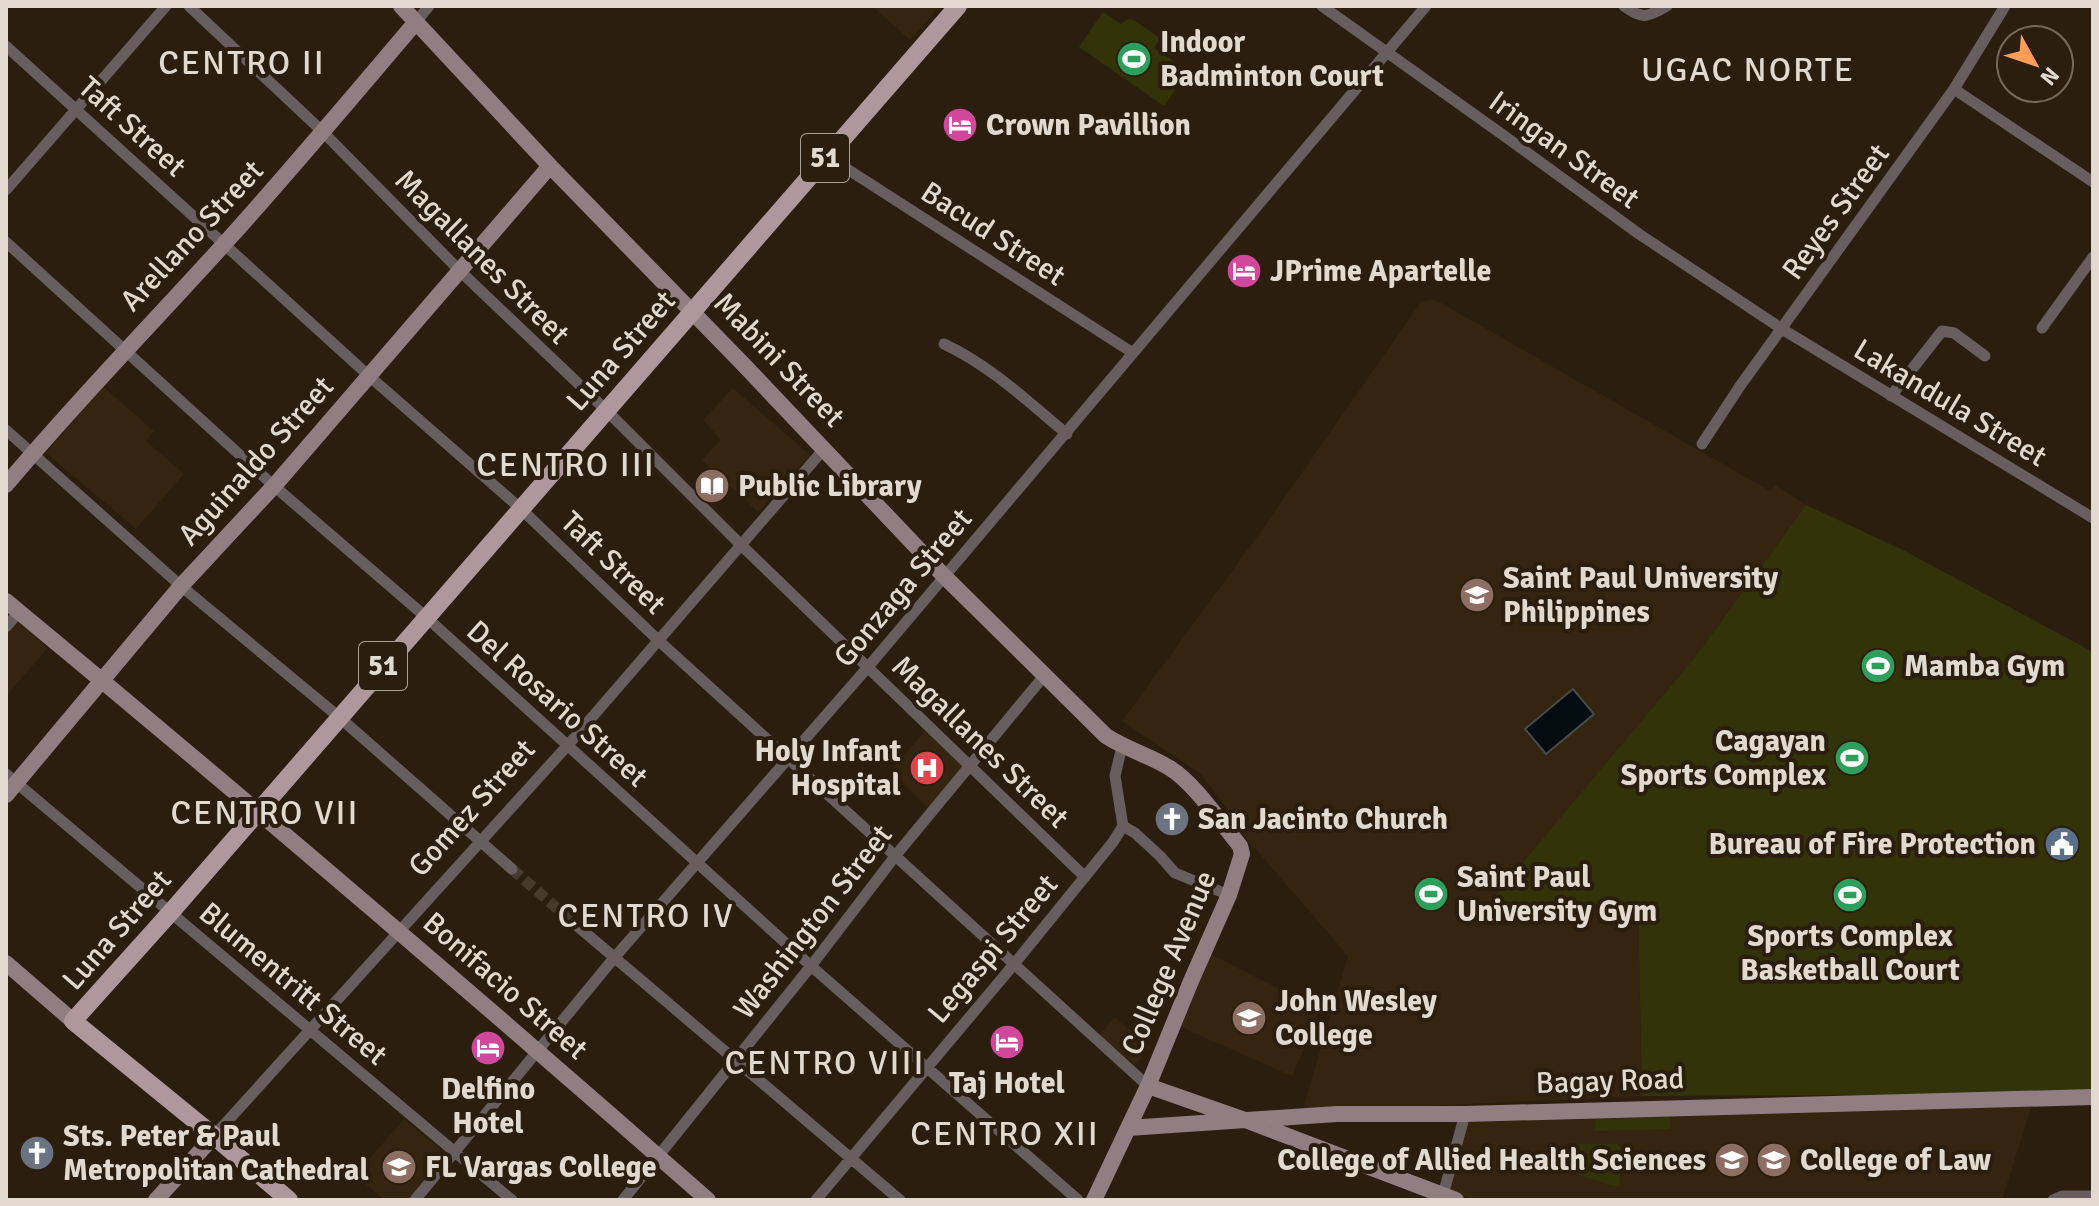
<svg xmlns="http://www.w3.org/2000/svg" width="2099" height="1206" font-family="Signika,sans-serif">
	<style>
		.built { fill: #35240f }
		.green { fill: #323308 }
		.water { fill: #030d11; stroke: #464a4a; stroke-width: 2 }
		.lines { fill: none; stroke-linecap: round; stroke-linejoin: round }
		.street-tunnel { stroke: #463a2c; stroke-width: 11; stroke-dasharray: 11 5.5; stroke-linecap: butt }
		.street { stroke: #685d5f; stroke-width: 11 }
		.secondary { stroke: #907e82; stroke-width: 16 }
		.primary { stroke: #af989d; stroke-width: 18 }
		.labels { text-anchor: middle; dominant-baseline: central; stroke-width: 8; stroke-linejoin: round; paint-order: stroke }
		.shield { fill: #2b1e0f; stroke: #aba195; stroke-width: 2 }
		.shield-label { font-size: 28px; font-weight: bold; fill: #e2d9cf }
		.poi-label { font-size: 30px; font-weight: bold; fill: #e2d9cf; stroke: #2b1e0f; text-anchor: start }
		.street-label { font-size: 30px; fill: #e2d9cf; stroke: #2b1e0f }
		.quarter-label { font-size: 34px; letter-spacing: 2px; fill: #e2d9cf; stroke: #2b1e0f }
	</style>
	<rect width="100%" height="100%" fill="#2b1e0f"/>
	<!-- built -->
	<path class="built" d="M 872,6 L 940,6 L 910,40 Z
		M 1434,299 L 1770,491 L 1775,485 L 1806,505 L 1696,656 L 1484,910 L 1638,902 L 1642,1096 L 1382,1108 L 1303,1109 L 1348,956 L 1240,831 L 1234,818 L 1200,773 L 1122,721 L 1259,534 L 1421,302 Z
		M 103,387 L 154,431 L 146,441 L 184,474 L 136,529 L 46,453 Z
		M 733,388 L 810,455 L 758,512 L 702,460 L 721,440 L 703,420 Z
		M 15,620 L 48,648 L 6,696 L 6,631 Z
		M 926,730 L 964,765 L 930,810 L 891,771 Z
		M 1208,953 L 1321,1010 L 1292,1076 L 1176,1025 Z
		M 1114,1017 L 1150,1047 L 1135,1065 L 1099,1035 Z
		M 2032,1105 L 2002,1200 L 1474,1200 L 1449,1191 L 1469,1117 Z
		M 404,1119 L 439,1148 L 443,1159 L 409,1200 L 384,1200 L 355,1175 Z"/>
	<!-- green -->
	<path class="green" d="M 1103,12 L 1121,24 L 1128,19 L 1134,20 L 1160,38 L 1154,48 L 1188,71 L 1164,106 L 1079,47 Z
		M 1806,505 L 1903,550 L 2093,652 L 2093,1091 L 1971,1095 L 1642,1096 L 1638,902 L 1483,910 L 1696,656 Z
		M 1670,1117 L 1670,1129 L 1595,1131 L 1596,1119 Z
		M 1570,1144 L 1617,1144 L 1623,1150 L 1619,1185 L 1613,1186 L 1568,1171 C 1561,1163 1563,1151 1570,1144 Z"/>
	<!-- water -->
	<path class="water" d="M 1573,689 L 1594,714 L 1546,754 L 1525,729 Z"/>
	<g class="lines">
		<!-- street-tunnel -->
		<path class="street-tunnel" d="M 512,869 L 575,924"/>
		<!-- street -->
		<path class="street" d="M 189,6 L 323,132 L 460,271 L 606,410 L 741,545 L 1085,877
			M 1322,6 L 1503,135 L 1639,234 L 1782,329 L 2093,518
			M 1624,6 C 1643,20 1647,17 1667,6
			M 416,22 L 429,6
			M 6,46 L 368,375 L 520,508 L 658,640 L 1148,1086
			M 1954,89 L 2093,182
			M 827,156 L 1133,353
			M 6,190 L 166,6
			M 6,242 L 274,486 L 426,617 L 811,966 L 1078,1200
			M 2042,328 L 2093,257
			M 944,344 C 991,366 1027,401 1067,434
			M 1891,396 L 1942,331 L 1954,333 L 1985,356
			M 6,430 L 181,586 L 339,717 L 512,869
			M 1702,444 L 1740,386 L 1954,89 L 2005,6
			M 6,627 L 19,612
			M 6,774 L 512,1200
			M 1123,826 L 1135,833 L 1160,856 L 1175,873 L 1229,895
			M 575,924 L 900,1200
			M 214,1136 L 568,745 L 824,449
			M 1443,1195 L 1465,1114
			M 415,1200 L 614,958 L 868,667 L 1426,6
			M 623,1200 L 811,966 L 896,855 L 1044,676
			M 816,1200 L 1015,963 L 1113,842 L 1123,826 L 1115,776 L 1122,746
			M 2053,1200 L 2062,1196 L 2093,1196"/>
		<!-- secondary -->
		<path class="secondary" d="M 401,6 L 550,166 L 743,364 L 944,576 L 1106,736 C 1126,749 1148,755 1168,767 C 1193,781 1221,823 1240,846 L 1242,854 L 1229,895 L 1191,981 L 1148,1086 L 1094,1200
			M 6,485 C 76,401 153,323 226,242 C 291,170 353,96 416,22
			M 6,601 C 243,797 477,997 708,1200
			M 6,795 L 181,586 L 274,486 L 550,166
			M 6,963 L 73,1021
			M 1148,1086 L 1248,1121 L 1456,1200
			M 1128,1128 L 1337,1114 L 1465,1114 L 2093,1097
			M 156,1200 L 214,1136"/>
		<!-- primary -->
		<path class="primary" d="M 289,1200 L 214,1136 L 73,1021 L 171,912 L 958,6"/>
	</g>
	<!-- icons -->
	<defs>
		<symbol id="stadium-disc" viewBox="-11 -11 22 22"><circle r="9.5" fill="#2e9e5b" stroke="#2b1e0f"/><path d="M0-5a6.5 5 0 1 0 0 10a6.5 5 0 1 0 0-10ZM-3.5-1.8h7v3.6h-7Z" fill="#fff"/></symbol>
		<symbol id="hotel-disc" viewBox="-11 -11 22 22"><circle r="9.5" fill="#d1479c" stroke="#2b1e0f"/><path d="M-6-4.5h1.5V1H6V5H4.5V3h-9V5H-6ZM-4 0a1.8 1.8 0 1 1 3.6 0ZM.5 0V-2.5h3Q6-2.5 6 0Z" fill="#fff"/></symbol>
		<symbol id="library-disc" viewBox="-11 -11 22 22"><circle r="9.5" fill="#8d6e63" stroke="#2b1e0f"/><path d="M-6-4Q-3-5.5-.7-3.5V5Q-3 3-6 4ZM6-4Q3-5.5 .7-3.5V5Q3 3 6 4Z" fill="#fff"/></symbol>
		<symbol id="university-disc" viewBox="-11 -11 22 22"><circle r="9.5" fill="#8d6e63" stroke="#2b1e0f"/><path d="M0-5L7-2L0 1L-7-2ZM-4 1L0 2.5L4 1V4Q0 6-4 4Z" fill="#fff"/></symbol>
		<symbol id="hospital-disc" viewBox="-11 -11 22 22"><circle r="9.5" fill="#e0444e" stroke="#2b1e0f"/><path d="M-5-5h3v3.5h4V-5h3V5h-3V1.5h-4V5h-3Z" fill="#fff"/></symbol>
		<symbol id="church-disc" viewBox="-11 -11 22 22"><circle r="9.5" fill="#6b7280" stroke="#2b1e0f"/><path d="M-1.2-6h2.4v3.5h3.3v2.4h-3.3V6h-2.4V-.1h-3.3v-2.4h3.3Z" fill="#fff"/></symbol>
		<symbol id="civic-disc" viewBox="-11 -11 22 22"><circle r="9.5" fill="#5c6f8a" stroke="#2b1e0f"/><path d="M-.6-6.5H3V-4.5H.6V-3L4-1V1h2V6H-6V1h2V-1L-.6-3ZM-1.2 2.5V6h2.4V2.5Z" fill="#fff"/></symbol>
	</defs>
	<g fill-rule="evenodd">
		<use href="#stadium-disc" x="1114" y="39" width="40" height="40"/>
		<use href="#hotel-disc" x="940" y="105" width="40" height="40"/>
		<use href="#hotel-disc" x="1224" y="251" width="40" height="40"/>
		<use href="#library-disc" x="692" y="466" width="40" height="40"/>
		<use href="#university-disc" x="1457" y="575" width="40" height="40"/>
		<use href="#stadium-disc" x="1858" y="646" width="40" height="40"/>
		<use href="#stadium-disc" x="1832" y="738" width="40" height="40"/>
		<use href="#hospital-disc" x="907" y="748" width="40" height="40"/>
		<use href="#church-disc" x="1152" y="799" width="40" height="40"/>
		<use href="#civic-disc" x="2042" y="824" width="40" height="40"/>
		<use href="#stadium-disc" x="1411" y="874" width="40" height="40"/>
		<use href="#stadium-disc" x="1830" y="875" width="40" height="40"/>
		<use href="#university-disc" x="1229" y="998" width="40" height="40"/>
		<use href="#hotel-disc" x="987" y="1022" width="40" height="40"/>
		<use href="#hotel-disc" x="468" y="1028" width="40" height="40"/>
		<use href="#church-disc" x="17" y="1133" width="40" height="40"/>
		<use href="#university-disc" x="1712" y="1140" width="40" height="40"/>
		<use href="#university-disc" x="1754" y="1140" width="40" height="40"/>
		<use href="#university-disc" x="379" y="1147" width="40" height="40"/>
	</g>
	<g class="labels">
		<!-- shield labels -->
		<g class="shield">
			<rect x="801" y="134" width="48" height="48" rx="6"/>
			<rect x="359" y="642" width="48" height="48" rx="6"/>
		</g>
		<g class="shield-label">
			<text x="825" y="158">51</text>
			<text x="383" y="666">51</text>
		</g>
		<!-- poi labels -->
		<g class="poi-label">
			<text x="1160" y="42">Indoor<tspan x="1160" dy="34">Badminton Court</tspan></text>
			<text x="986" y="125">Crown Pavillion</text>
			<text x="1270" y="271">JPrime Apartelle</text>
			<text x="738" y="486">Public Library</text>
			<text x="1503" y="578">Saint Paul University<tspan x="1503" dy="34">Philippines</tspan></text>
			<text x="1904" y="666">Mamba Gym</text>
			<text x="1826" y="741" text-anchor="end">Cagayan<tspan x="1826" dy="34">Sports Complex</tspan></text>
			<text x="901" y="751" text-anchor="end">Holy Infant<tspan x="901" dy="34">Hospital</tspan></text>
			<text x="1198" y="819">San Jacinto Church</text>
			<text x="2036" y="844" text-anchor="end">Bureau of Fire Protection</text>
			<text x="1457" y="877">Saint Paul<tspan x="1457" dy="34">University Gym</tspan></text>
			<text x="1850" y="936" text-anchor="middle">Sports Complex<tspan x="1850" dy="34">Basketball Court</tspan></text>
			<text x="1275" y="1001">John Wesley<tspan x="1275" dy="34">College</tspan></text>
			<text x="1007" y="1083" text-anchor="middle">Taj Hotel</text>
			<text x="488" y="1089" text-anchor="middle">Delfino<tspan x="488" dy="34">Hotel</tspan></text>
			<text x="63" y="1136">Sts. Peter &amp; Paul<tspan x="63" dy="34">Metropolitan Cathedral</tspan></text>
			<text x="1706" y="1160" text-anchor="end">College of Allied Health Sciences</text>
			<text x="1800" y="1160">College of Law</text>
			<text x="425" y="1167">FL Vargas College</text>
		</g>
		<!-- street labels -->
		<g class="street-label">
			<text transform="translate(132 127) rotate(42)">Taft Street</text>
			<text transform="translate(1564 150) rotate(36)">Iringan Street</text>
			<text transform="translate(1836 212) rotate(-54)">Reyes Street</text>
			<text transform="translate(993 234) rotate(33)">Bacud Street</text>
			<text transform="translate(192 236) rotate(-47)">Arellano Street</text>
			<text transform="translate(482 257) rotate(45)">Magallanes Street</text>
			<text transform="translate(621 351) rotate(-49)">Luna Street</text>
			<text transform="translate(779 360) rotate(46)">Mabini Street</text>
			<text transform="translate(1950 403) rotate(31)">Lakandula Street</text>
			<text transform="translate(256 461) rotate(-48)">Aguinaldo Street</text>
			<text transform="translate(613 563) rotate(44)">Taft Street</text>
			<text transform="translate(903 588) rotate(-50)">Gonzaga Street</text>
			<text transform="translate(557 704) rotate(42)">Del Rosario Street</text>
			<text transform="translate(980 742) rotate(44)">Magallanes Street</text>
			<text transform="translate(472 808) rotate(-48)">Gomez Street</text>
			<text transform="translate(813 922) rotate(-52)">Washington Street</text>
			<text transform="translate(117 930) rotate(-49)">Luna Street</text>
			<text transform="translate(993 949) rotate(-50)">Legaspi Street</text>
			<text transform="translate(1169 963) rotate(-67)">College Avenue</text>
			<text transform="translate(293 984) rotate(40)">Blumentritt Street</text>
			<text transform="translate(505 986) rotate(41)">Bonifacio Street</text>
			<text transform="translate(1610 1081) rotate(-2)">Bagay Road</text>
		</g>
		<!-- quarter labels -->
		<g class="quarter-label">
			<text x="242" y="63">CENTRO II</text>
			<text x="1748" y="70">UGAC NORTE</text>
			<text x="566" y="465">CENTRO III</text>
			<text x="265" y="813">CENTRO VII</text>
			<text x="646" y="916">CENTRO IV</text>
			<text x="825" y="1063">CENTRO VIII</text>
			<text x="1005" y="1134">CENTRO XII</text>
		</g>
	</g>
	<!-- border -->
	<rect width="2099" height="1206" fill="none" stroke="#e2d9cf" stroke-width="16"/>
	<!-- north arrow -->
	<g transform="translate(2035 64) rotate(130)"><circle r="38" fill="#2b1e0f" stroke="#74695c" stroke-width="2"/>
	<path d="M0-6L14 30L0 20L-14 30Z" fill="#fe9c58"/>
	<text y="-12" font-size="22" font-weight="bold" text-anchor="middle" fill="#e2d9cf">N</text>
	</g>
</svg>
